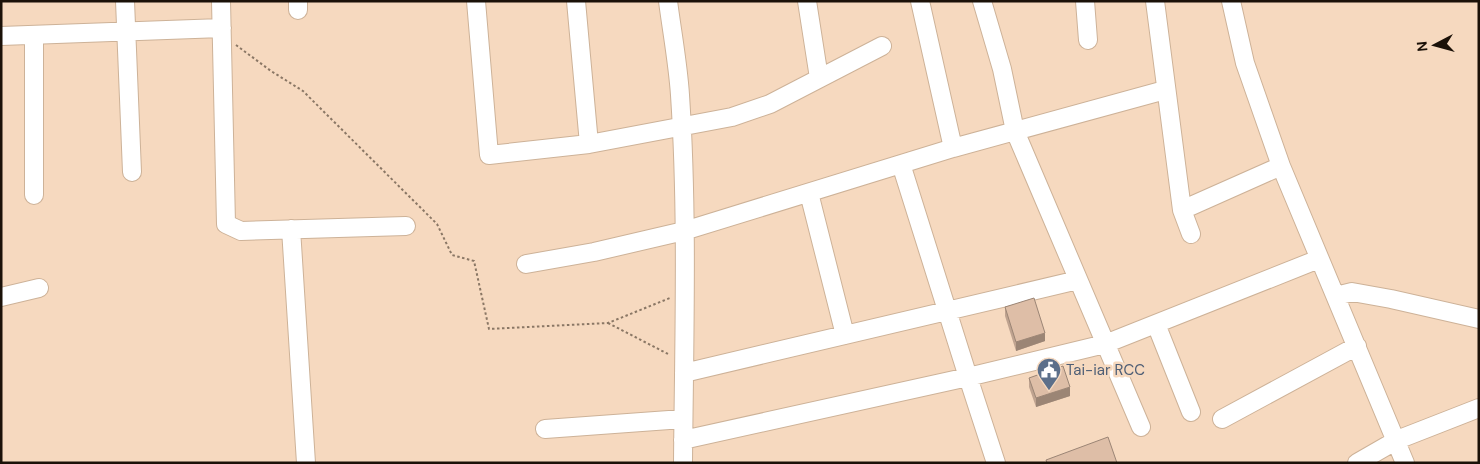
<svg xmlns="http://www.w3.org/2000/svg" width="1480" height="464" font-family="'DM Sans',sans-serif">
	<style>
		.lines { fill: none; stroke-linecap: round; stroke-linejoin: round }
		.minor-casing { stroke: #cdb298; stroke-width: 20 }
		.path { stroke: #8a7765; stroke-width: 2; stroke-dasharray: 2.5 2.5; stroke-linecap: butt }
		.minor { stroke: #fff; stroke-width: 18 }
		.wall { fill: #bfa390 }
		.shaded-wall { fill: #9b8575 }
		.building { fill: #debea7; stroke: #9b8575 }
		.labels { text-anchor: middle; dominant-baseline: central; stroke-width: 5; stroke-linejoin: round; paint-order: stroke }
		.service-label { font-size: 15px; fill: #4e5e75; stroke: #f6d9bf; text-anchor: start }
	</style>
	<rect width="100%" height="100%" fill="#f6d9bf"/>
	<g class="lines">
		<defs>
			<path id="minor" d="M 125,1 L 132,172
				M 221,1 L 226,224 L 241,231 L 406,226
				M 476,1 L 489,155 L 589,144 L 732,117 L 770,104 L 882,46
				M 576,1 L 589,144
				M 668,1 C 672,32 678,64 680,95 C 688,216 684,341 683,463
				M 807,1 L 819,78
				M 920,1 L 953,148
				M 982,1 L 1002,69 L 1015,131 L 1141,427
				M 1085,1 L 1088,40
				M 1155,1 L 1182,210 L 1191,234
				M 1231,1 L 1245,63 L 1281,166 L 1405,463
				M 298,10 L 298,1
				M 34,35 L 34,195
				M 1,36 L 222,28
				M 901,164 L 968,377 L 996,463
				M 809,193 L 845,335
				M 1182,210 L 1281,166
				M 291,229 L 306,463
				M 526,264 L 594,252 L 684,231 L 953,148 L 1165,90
				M 1336,296 L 1352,292 L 1391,299 L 1479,319
				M 1,297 L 39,288
				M 1156,324 L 1191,412
				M 684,373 L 1078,280
				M 1222,419 L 1357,346
				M 545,429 L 683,419
				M 683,440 L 968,377 L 1105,344 L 1319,259
				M 1357,463 L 1397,440 L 1479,408"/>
		</defs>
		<!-- minor casing -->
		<use href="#minor" class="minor-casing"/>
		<!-- path -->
		<path class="path" d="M 236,45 L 271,71 L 303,91 L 437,224 L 452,255 L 474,261 L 489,329 L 608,323 L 670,298
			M 608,323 L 670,355"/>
		<!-- minor -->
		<use href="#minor" class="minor"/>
	</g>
	<!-- wall -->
	<path class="wall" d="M 1005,307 L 1045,341 L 1016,351 L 1005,316 Z
		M 1029,378 L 1070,396 L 1036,407 L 1029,387 Z"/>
	<!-- shaded-wall -->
	<path class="shaded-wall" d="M 1045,333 L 1045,341 L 1016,351 L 1016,342 Z
		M 1070,387 L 1070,396 L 1036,407 L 1036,398 Z"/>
	<!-- building -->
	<path class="building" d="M 1034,298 L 1045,333 L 1016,342 L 1005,307 Z
		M 1063,366 L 1070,387 L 1036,398 L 1029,378 Z
		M 1108,437 L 1117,463 L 1047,463 L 1046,460 Z"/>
	<!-- icons -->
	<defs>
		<symbol id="civic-pin" viewBox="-11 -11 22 30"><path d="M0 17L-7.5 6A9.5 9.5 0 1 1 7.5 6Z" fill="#5c6f8a" stroke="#f6d9bf"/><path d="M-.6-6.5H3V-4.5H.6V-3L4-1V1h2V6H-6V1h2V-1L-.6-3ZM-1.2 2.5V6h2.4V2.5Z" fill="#fff"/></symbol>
	</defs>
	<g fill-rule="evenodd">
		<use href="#civic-pin" x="1035" y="356" width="28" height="38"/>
	</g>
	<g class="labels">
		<!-- service labels -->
		<g class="service-label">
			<text x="1066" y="370">Tai-iar RCC</text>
		</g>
	</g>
	<!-- border -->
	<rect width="1480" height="464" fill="none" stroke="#1b1108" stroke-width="5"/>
	<!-- north arrow -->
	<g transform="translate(1435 45) rotate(264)" stroke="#f6d9bf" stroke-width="4" paint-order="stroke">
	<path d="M0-4L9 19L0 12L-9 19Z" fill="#1b1108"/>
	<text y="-8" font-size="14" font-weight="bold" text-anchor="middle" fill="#1b1108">N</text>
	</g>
</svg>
